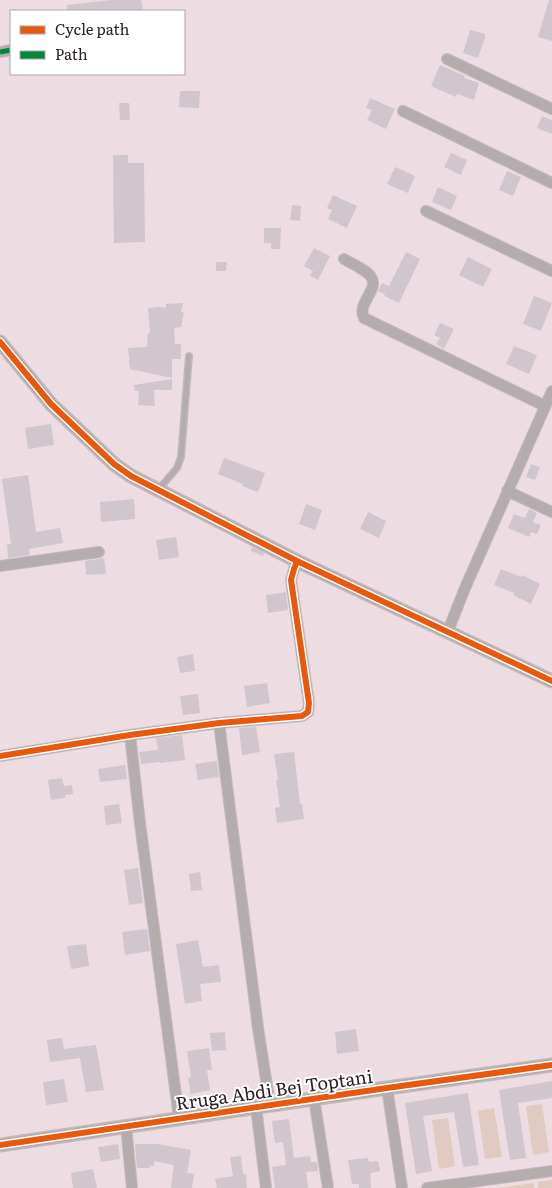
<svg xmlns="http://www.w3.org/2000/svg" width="552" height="1188" font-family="Literata,serif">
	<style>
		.green { fill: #e1cac0 }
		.building { fill: #d1c6ce }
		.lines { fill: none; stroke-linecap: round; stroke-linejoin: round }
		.service-casing { stroke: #c5b8bd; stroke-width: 8 }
		.minor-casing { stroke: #c5b8bd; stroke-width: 12 }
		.tertiary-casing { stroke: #c5b8bd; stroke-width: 15 }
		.service { stroke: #b4acad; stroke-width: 5 }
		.minor { stroke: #b4acad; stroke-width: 10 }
		.tertiary { stroke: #b4acad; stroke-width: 12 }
		.quiet { stroke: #00873e; stroke-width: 5; stroke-dasharray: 10 5; stroke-linecap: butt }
		.cycleway-casing { stroke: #fff; stroke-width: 9 }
		.cycleway { stroke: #e8590c; stroke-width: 6 }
		.labels { text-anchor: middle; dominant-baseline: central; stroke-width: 4; stroke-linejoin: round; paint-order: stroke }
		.street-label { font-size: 18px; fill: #2c2025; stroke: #fff }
	</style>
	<rect width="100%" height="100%" fill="#eddce2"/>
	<!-- green -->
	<path class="green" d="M 542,1104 L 549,1152 L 533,1155 L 526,1106 Z
		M 494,1108 L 502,1157 L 485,1159 L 478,1111 Z
		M 448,1118 L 455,1166 L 439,1169 L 432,1120 Z
		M 552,1180 L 552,1188 L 538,1188 L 538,1182 Z
		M 534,1183 L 534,1188 L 496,1188 Z"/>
	<!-- building -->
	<path class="building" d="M 111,0 L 141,0 L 143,11 L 67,11 L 67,5 Z
		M 549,0 L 552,0 L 552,41 L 538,37 Z
		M 470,30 L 485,34 L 485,38 L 478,58 L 463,53 Z
		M 440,65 L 465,76 L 464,78 L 479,83 L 474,100 L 457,94 L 456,97 L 431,86 Z
		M 180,91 L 200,91 L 199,108 L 179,107 Z
		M 370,98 L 395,109 L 386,129 L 367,120 L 372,110 L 366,108 Z
		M 119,103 L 129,103 L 130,120 L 120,120 Z
		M 542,116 L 552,120 L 552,134 L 537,128 Z
		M 451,153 L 467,160 L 461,175 L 444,167 Z
		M 113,155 L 128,155 L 128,163 L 144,163 L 145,242 L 114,243 Z
		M 395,167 L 415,176 L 408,193 L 387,184 Z
		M 507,171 L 521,177 L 513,196 L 499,190 Z
		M 438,187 L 457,196 L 451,210 L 432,202 Z
		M 333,195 L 357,206 L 347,228 L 328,219 L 332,210 L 327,208 Z
		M 292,205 L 301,206 L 300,221 L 290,220 Z
		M 264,228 L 281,228 L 280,249 L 271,249 L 271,243 L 264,243 Z
		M 314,248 L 330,256 L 318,280 L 310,276 L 313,271 L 304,266 Z
		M 406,252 L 420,259 L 399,303 L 384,296 L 385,294 L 378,291 L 382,283 L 389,286 Z
		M 468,257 L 492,269 L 483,287 L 459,275 Z
		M 216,262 L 227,262 L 226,271 L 216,271 Z
		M 534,296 L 552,303 L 541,331 L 523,324 Z
		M 183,303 L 181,312 L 184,313 L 181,327 L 174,328 L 175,344 L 181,344 L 181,359 L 172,359 L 172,378 L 130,369 L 128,348 L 147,347 L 148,333 L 150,333 L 148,308 L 159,307 L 166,308 L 166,304 Z
		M 440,323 L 454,329 L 444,349 L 436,344 L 440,338 L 434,335 Z
		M 514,346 L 537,355 L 529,374 L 506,364 Z
		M 172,379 L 172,390 L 154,390 L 155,406 L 138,405 L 139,391 L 135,391 L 134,385 Z
		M 51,424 L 54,445 L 28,449 L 25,428 Z
		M 224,458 L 265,473 L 258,492 L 242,486 L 243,484 L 218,474 Z
		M 531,464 L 540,467 L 535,480 L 526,477 Z
		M 28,475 L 36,532 L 60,528 L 63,543 L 29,549 L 30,555 L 8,558 L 7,544 L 11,544 L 2,479 Z
		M 134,499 L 135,519 L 101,522 L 100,502 Z
		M 306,504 L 322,510 L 315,530 L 299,524 Z
		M 529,509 L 537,513 L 533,522 L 541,525 L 537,534 L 531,532 L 529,537 L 508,528 L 514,514 L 525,518 Z
		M 368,512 L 386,521 L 379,538 L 360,529 Z
		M 176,537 L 179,557 L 159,560 L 156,540 Z
		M 252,547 L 264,553 L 263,556 L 251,551 Z
		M 104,558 L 106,574 L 86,575 L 85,561 Z
		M 501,569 L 521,577 L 522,575 L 540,584 L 531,604 L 513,595 L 514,593 L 494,585 Z
		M 286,592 L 288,610 L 268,613 L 266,595 Z
		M 193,654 L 195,671 L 180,673 L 177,657 Z
		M 267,683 L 270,703 L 247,707 L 244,686 Z
		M 198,694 L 200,713 L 183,715 L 180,696 Z
		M 256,727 L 260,752 L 242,755 L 239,728 Z
		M 182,735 L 185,760 L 160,763 L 160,762 L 141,764 L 139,752 L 158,750 L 156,738 Z
		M 294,752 L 300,804 L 302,804 L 304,819 L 277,823 L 275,808 L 280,807 L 276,780 L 278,780 L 274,754 Z
		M 217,761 L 219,777 L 198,780 L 195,764 Z
		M 125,765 L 127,779 L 100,782 L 98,769 Z
		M 62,778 L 64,786 L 72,785 L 73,794 L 65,795 L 65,798 L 51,800 L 48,780 Z
		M 119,804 L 122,823 L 106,825 L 104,806 Z
		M 138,868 L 143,903 L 129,905 L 124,870 Z
		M 200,872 L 202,890 L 191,891 L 189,874 Z
		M 147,929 L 150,951 L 125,955 L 122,932 Z
		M 198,940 L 203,967 L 219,965 L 221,982 L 200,984 L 202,1001 L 185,1004 L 176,944 Z
		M 86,944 L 89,966 L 71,969 L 67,946 Z
		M 356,1029 L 359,1051 L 337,1054 L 335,1032 Z
		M 225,1032 L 226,1050 L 212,1051 L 210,1033 Z
		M 62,1038 L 64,1049 L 96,1045 L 104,1090 L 86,1092 L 80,1058 L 50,1062 L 47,1040 Z
		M 209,1048 L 212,1070 L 207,1070 L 210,1090 L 191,1094 L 188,1078 L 191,1077 L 187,1051 Z
		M 64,1079 L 68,1102 L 46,1105 L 43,1082 Z
		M 552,1081 L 552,1098 L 518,1103 L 526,1158 L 510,1160 L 499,1090 Z
		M 468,1093 L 479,1165 L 463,1167 L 454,1112 L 423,1116 L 432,1171 L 416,1174 L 405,1103 Z
		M 289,1119 L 294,1158 L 310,1156 L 311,1162 L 317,1162 L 318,1171 L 306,1172 L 308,1188 L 275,1188 L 272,1167 L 286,1165 L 283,1142 L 275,1143 L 272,1121 Z
		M 118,1144 L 120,1159 L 101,1162 L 98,1147 Z
		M 135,1144 L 158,1144 L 191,1150 L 187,1173 L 194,1174 L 192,1188 L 171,1188 L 174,1165 L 154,1161 L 154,1166 L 150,1166 L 150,1168 L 137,1168 Z
		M 241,1156 L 243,1174 L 246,1174 L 247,1188 L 217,1188 L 215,1179 L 233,1176 L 230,1157 Z
		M 368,1158 L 369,1162 L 378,1161 L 380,1171 L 370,1173 L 371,1188 L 359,1188 L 359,1184 L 352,1184 L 348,1160 Z
		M 93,1169 L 97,1188 L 73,1188 L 71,1173 Z"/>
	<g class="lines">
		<defs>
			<path id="service" d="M 158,490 L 177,468 L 181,457 L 189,356"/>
			<path id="minor" d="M 0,52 L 11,50
				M 447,59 L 552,109
				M 403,111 L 552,183
				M 426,211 L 552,271
				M 344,259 C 352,264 367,270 371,277 C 380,289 356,304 364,318 L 545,406
				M 507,491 L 552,512
				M 0,566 L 99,552
				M 448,631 L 465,588 L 552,391
				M 219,723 L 258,1028 L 270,1105
				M 130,735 L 140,823 L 179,1118
				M 0,756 L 130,735 L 219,723 L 302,716 L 308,712 L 309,703 L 291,580 L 294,569 L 297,561
				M 387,1088 L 402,1188
				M 314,1098 L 328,1188
				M 256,1107 L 266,1188
				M 126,1126 L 132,1188
				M 427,1188 L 552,1171"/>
			<path id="tertiary" d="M 0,342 L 51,404 L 114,464 L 131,476 L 297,561 L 552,681
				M 0,1145 L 387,1088 L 552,1065"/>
		</defs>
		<!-- service casing -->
		<use href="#service" class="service-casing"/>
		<!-- minor casing -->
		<use href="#minor" class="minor-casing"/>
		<!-- tertiary casing -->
		<use href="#tertiary" class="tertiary-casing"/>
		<!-- service -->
		<use href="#service" class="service"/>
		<!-- minor -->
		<use href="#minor" class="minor"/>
		<!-- tertiary -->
		<use href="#tertiary" class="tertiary"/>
		<!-- quiet -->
		<path class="quiet" d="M 0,52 L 11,50"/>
		<defs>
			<path id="cycleway" d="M 0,342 L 51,404 L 114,464 L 131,476 L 297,561 L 552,681
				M 0,756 L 130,735 L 219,723 L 302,716 L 308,712 L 309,703 L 291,580 L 294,569 L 297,561
				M 0,1145 L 387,1088 L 552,1065"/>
		</defs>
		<!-- cycleway casing -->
		<use href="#cycleway" class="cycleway-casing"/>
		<!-- cycleway -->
		<use href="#cycleway" class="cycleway"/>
	</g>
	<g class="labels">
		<!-- street labels -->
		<g class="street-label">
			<text transform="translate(274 1089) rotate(-8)">Rruga Abdi Bej Toptani</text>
		</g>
	</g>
	<!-- legend -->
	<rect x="10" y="10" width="175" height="65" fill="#ffffff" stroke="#aba6a8"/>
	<rect x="20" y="26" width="25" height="8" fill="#e8590c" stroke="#aba6a8"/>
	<text x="55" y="35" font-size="15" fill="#2c2025">Cycle path</text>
	<rect x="20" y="51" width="25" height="8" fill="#00873e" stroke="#aba6a8"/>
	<text x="55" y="60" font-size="15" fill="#2c2025">Path</text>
</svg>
